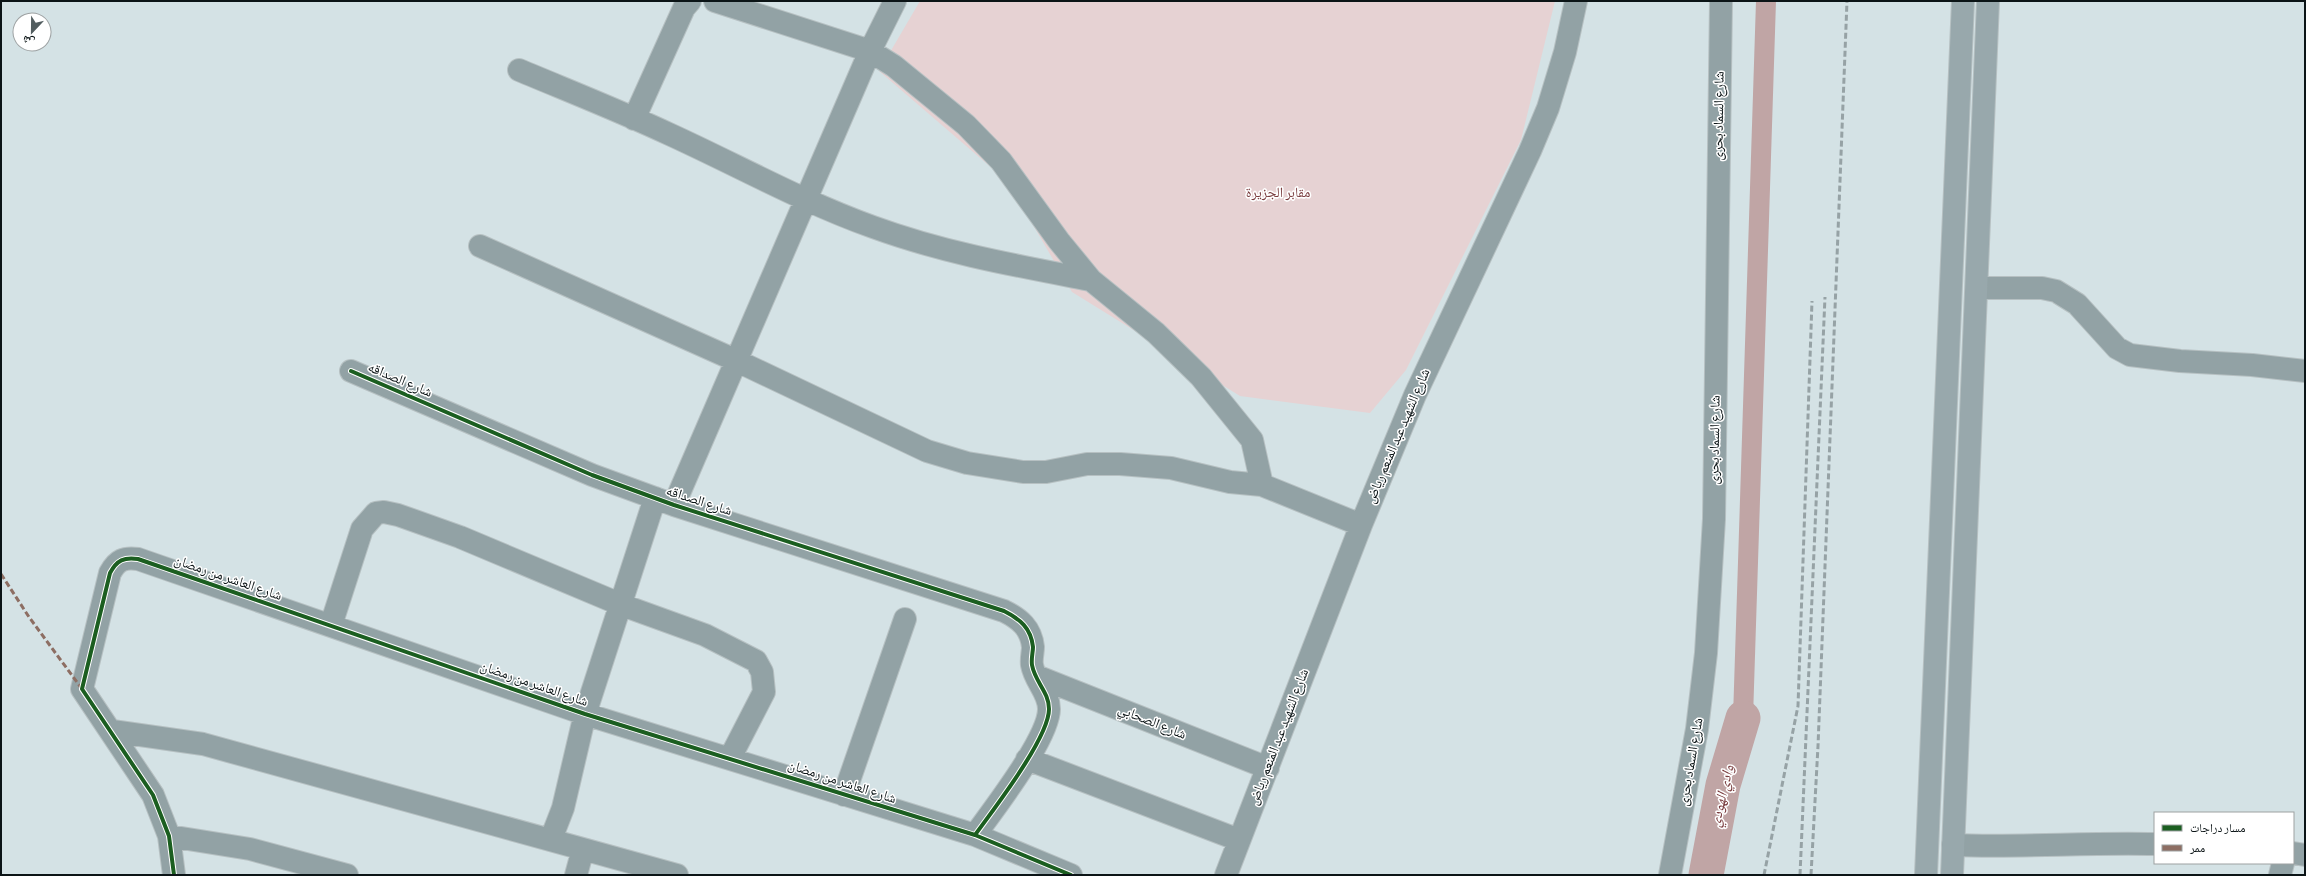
<svg xmlns="http://www.w3.org/2000/svg" width="2306" height="876" font-family="'Alegreya Sans','Noto Naskh Arabic',sans-serif">
	<style>
		.green { fill: #e6d2d3 }
		.lines { fill: none; stroke-linecap: round; stroke-linejoin: round }
		.canal { stroke: #c0a5a5; stroke-width: 20 }
		.river { stroke: #c0a5a5; stroke-width: 35 }
		.minor-casing { stroke: #b6c0c2; stroke-width: 24 }
		.highway-casing { stroke: #b6c0c2; stroke-width: 24 }
		.minor { stroke: #92a2a5; stroke-width: 22 }
		.highway { stroke: #98a8ac; stroke-width: 22 }
		.rail { stroke: #96a2a5; stroke-width: 3; stroke-dasharray: 6 3; stroke-linecap: butt }
		.quiet { stroke: #8d6e63; stroke-width: 3; stroke-dasharray: 6 3; stroke-linecap: butt }
		.cycleway-casing { stroke: #fff; stroke-width: 6 }
		.cycleway { stroke: #1b5e20; stroke-width: 4 }
		.labels { text-anchor: middle; dominant-baseline: central; stroke-width: 3; stroke-linejoin: round; paint-order: stroke }
		.street-label { font-size: 14px; fill: #0b1416; stroke: #fff }
		.park-label { font-size: 14px; fill: #793c3e; stroke: #fff }
		.water-label { font-size: 15px; font-style: italic; fill: #793c3e; stroke: #fff }
	</style>
	<rect width="100%" height="100%" fill="#d4e2e5"/>
	<!-- green -->
	<path class="green" d="M 920,1 L 1555,1 L 1521,140 L 1406,370 L 1370,413 L 1240,396 L 1072,292 L 1008,182 L 879,71 Z"/>
	<g class="lines">
		<!-- canal -->
		<path class="canal" d="M 1743,718 L 1766,1"/>
		<!-- river -->
		<path class="river" d="M 1706,875 L 1723,785 L 1743,718"/>
		<defs>
			<path id="minor" d="M 715,1 L 870,51 L 894,66 L 966,125 L 1001,161 L 1059,241 L 1091,280 L 1156,333 L 1201,377 L 1252,440 L 1262,485 L 1361,525
				M 519,70 C 569,91 620,111 669,134 C 737,165 803,202 873,227 C 944,253 1018,266 1091,280
				M 634,119 L 684,8 L 690,1
				M 480,246 L 735,360 L 927,451 L 967,463 L 1023,472 L 1046,472 L 1087,464 L 1120,464 L 1171,468 L 1230,482 L 1262,485
				M 1977,288 L 2042,288 L 2056,291 L 2077,304 L 2117,348 L 2130,355 L 2180,361 L 2252,365 L 2305,371
				M 351,371 L 592,475 L 674,505 L 1004,611 C 1020,619 1031,628 1033,647 C 1033,652 1031,659 1032,665 C 1035,682 1049,692 1049,709 C 1049,738 993,810 975,835
				M 674,505 L 870,51 L 895,1
				M 331,625 L 362,529 L 376,513 L 384,512 L 398,515 L 460,537 L 622,605 L 705,635 L 756,661 L 762,672 L 764,692 L 730,758
				M 1036,676 L 1268,768
				M 112,731 L 203,744 L 677,875
				M 1027,759 L 1239,840
				M 844,795 L 905,619
				M 169,836 L 250,849 L 347,875
				M 551,839 L 563,808 L 585,714 L 655,498
				M 1953,845 C 2021,848 2088,842 2155,844
				M 2293,853 L 2305,855
				M 174,875 L 169,836 L 153,795 L 82,689 L 110,573 C 117,560 124,557 138,559 L 585,714 L 975,835 L 1071,875
				M 576,875 L 583,849
				M 1226,875 L 1361,525 L 1415,395 L 1530,151 L 1548,108 L 1565,52 L 1576,1
				M 1670,875 L 1697,729 L 1706,653 L 1714,519 L 1721,1
				M 2280,875 L 2283,863"/>
			<path id="highway" d="M 1926,875 L 1963,1
				M 1952,875 L 1988,1"/>
		</defs>
		<!-- minor casing -->
		<use href="#minor" class="minor-casing"/>
		<!-- highway casing -->
		<use href="#highway" class="highway-casing"/>
		<!-- minor -->
		<use href="#minor" class="minor"/>
		<!-- highway -->
		<use href="#highway" class="highway"/>
		<!-- rail -->
		<path class="rail" d="M 1764,875 L 1798,706 L 1812,301
			M 1800,875 L 1825,297
			M 1811,875 L 1818,746 L 1847,1"/>
		<!-- quiet -->
		<path class="quiet" d="M 1,574 L 29,617 L 82,689"/>
		<defs>
			<path id="cycleway" d="M 351,371 L 592,475 L 674,505 L 1004,611 C 1020,619 1031,628 1033,647 C 1033,652 1031,659 1032,665 C 1035,682 1049,692 1049,709 C 1049,738 993,810 975,835
				M 174,875 L 169,836 L 153,795 L 82,689 L 110,573 C 117,560 124,557 138,559 L 585,714 L 975,835 L 1071,875"/>
		</defs>
		<!-- cycleway casing -->
		<use href="#cycleway" class="cycleway-casing"/>
		<!-- cycleway -->
		<use href="#cycleway" class="cycleway"/>
	</g>
	<g class="labels">
		<!-- street labels -->
		<g class="street-label">
			<text transform="translate(1719 116) rotate(-89)">شارع السماد بحرى</text>
			<text transform="translate(400 380) rotate(23)">شارع الصداقه</text>
			<text transform="translate(1398 436) rotate(-67)">شارع الشهيد عبد المنعم رياض</text>
			<text transform="translate(1715 440) rotate(-89)">شارع السماد بحرى</text>
			<text transform="translate(699 501) rotate(18)">شارع الصداقه</text>
			<text transform="translate(228 578) rotate(19)">شارع العاشر من رمضان</text>
			<text transform="translate(534 684) rotate(19)">شارع العاشر من رمضان</text>
			<text transform="translate(1152 722) rotate(22)">شارع الصحابي</text>
			<text transform="translate(1279 737) rotate(-69)">شارع الشهيد عبد المنعم رياض</text>
			<text transform="translate(1691 762) rotate(-80)">شارع السماد بحرى</text>
			<text transform="translate(842 782) rotate(18)">شارع العاشر من رمضان</text>
		</g>
		<!-- park labels -->
		<g class="park-label">
			<text x="1278" y="193">مقابر الجزيرة</text>
		</g>
		<!-- water labels -->
		<g class="water-label">
			<text transform="translate(1722 796) rotate(-77)">وادي الهودي</text>
		</g>
	</g>
	<!-- border -->
	<rect width="2306" height="876" fill="none" stroke="#0b1416" stroke-width="4"/>
	<!-- legend -->
	<rect x="2154" y="812" width="140" height="52" fill="#ffffff" stroke="#9da1a2"/>
	<rect x="2162" y="825" width="20" height="6" fill="#1b5e20" stroke="#9da1a2"/>
	<text x="2190" y="832" font-size="12" fill="#0b1416">مسار دراجات</text>
	<rect x="2162" y="845" width="20" height="6" fill="#8d6e63" stroke="#9da1a2"/>
	<text x="2190" y="852" font-size="12" fill="#0b1416">ممر</text>
	<!-- north arrow -->
	<g transform="translate(32 32) rotate(202)"><circle r="19" fill="#ffffff" stroke="#9da1a2"/>
	<path d="M0-3L7 15L0 10L-7 15Z" fill="#515c5e"/>
	<text y="-6" font-size="11" font-weight="bold" text-anchor="middle" fill="#0b1416">ش</text>
	</g>
</svg>
